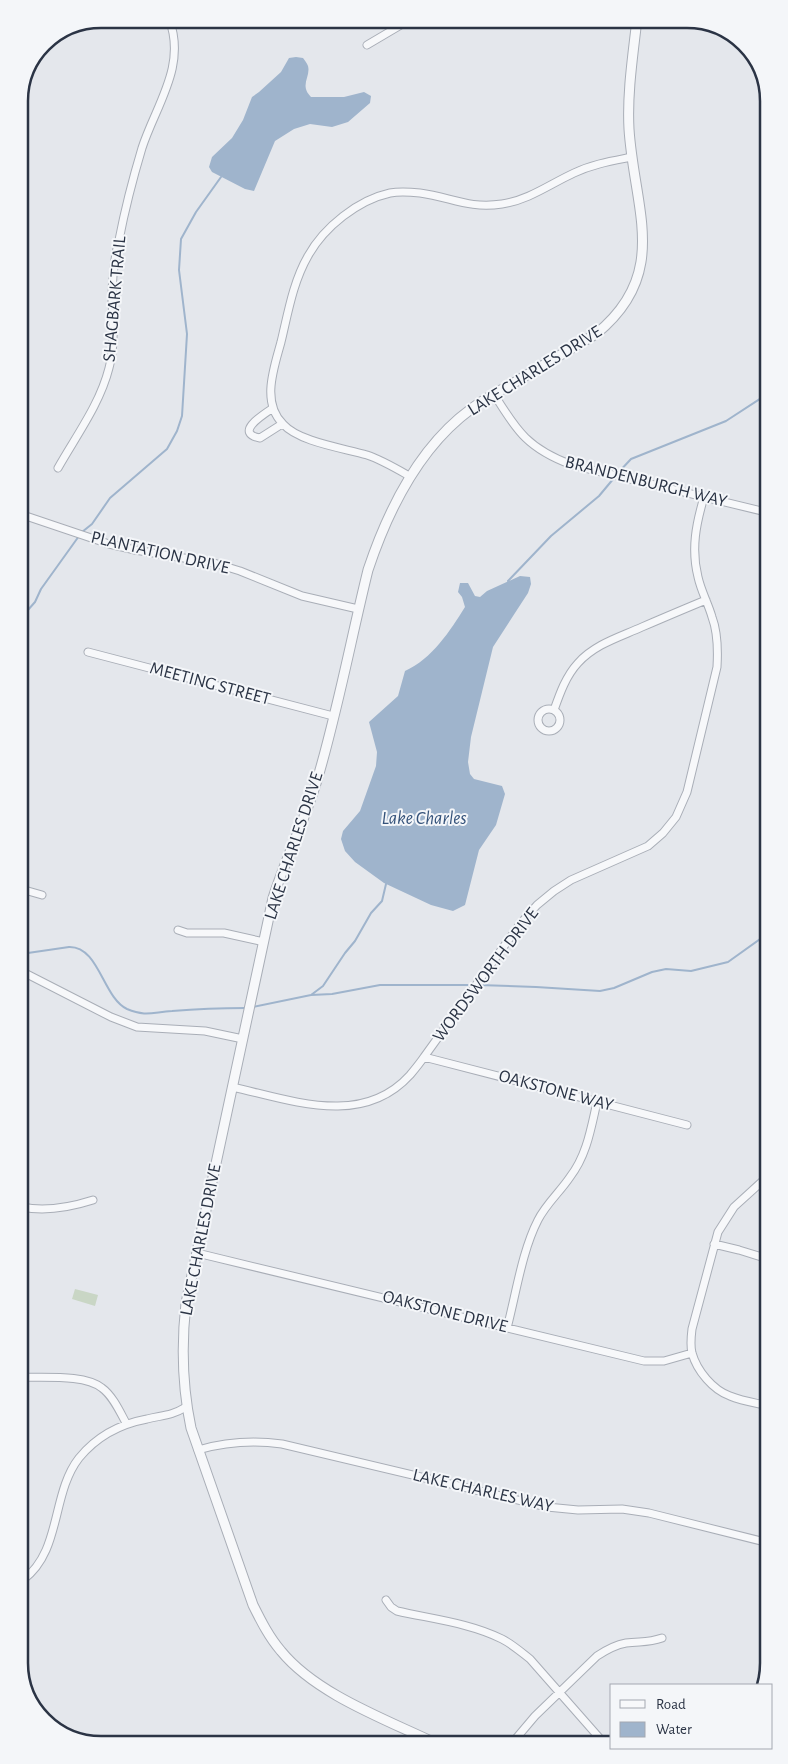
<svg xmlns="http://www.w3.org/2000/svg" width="788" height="1764" font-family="'Alegreya Sans',sans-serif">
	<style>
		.green { fill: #c9d6c5 }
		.water { fill: #9fb4cc }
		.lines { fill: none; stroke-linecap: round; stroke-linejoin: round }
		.stream { stroke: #9fb4cc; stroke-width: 2 }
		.minor-casing { stroke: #a9aeb7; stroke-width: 9 }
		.tertiary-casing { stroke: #a9aeb7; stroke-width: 11 }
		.minor { stroke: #f7f8fa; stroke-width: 7 }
		.tertiary { stroke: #f7f8fa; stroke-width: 9 }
		.labels { text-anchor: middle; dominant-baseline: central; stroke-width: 4; stroke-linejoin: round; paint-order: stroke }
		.street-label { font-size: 18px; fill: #2b3445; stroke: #f4f6f9 }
		.water-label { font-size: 19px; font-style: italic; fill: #34527a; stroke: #f4f6f9 }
		.rim { fill: none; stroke: #2b3445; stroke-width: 2.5 }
	</style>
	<rect width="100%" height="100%" fill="#e4e7ec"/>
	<!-- green -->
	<path class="green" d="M 75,1289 L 98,1295 L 95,1306 L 72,1299 Z"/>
	<!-- water -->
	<path class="water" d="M 296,57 L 303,58 C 305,61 307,63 308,66 C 311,77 299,85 311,97 L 344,97 L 364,92 L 371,96 L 370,103 L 348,122 L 332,127 L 310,124 L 294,129 L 275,141 L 254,191 L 245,189 L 212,172 L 209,167 L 212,157 L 232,138 L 243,120 L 252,97 L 259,92 L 281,72 L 289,58 Z
		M 520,576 L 530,577 L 531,584 L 528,593 L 493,647 L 471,737 L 468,762 L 470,774 L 474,779 L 502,786 L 505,794 L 496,825 L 479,850 L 465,905 L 453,911 L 431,905 L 384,883 L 355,862 L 345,851 L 341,839 L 343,831 L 360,811 L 376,766 L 377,752 L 369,722 L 398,696 L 405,671 C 432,659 450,631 465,607 L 462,597 L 458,592 L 460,583 L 468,583 L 475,596 L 480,597 L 487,591 Z"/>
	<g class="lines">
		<!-- stream -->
		<path class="stream" d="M 617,474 L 631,459 L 726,421 L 766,395
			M 82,532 L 92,524 L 110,498 L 167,449 L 177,431 L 182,416 L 187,334 L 179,270 L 181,239 L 196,212 L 221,177
			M 508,581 L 551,536 L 599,496 L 614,478
			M 20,619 L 35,602 L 41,589 L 79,536
			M 21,954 L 69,947 C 99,946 103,998 127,1009 C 146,1017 153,1012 172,1011 C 196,1009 221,1008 246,1008
			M 478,985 L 536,987 L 600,991 L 614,988 L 652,972 L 666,969 L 691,971 L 728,962 L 767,934
			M 311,995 L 323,986 L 345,953 L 355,941 L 371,913 L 382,901 L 386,884
			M 253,1007 L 311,995 L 332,994 L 380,985 L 473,985"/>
		<defs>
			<path id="minor" d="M 367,45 L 411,19
				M 494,394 C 517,432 529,449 572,465 L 766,512
				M 273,408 C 264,414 233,433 260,438 L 282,424
				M 58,468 C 76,436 100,404 109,368 C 115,346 113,322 112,300 C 112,280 114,259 119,240 C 125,209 133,178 142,148 C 156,105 187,66 169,19
				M 411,477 C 397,469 382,460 367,455 C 343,448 299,442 283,424 C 261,402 274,368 281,342 C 288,313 293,282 308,256 C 324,227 358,200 390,193 C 400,191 411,192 420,193 C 451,197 468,209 502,204 C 529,200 550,184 574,173 C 593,164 612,161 632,157
				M 20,514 L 109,544 L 135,550 L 214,563 L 240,571 L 302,596 L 358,609
				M 88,652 L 333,716
				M538 720a11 11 0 1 1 22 0a11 11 0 1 1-22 0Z
				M 554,710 C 560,693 566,676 578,663 C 595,644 620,637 642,627 C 663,618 684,609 706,600
				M 21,889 L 42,895
				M 178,930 L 187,933 L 224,933 L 264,942
				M 21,971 L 111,1017 L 137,1027 L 205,1031 L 243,1039
				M 424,1057 L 687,1125
				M 232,1087 C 291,1100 362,1128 410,1075 C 415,1069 420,1063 424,1057 L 520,924 L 537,905 L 554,891 L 571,880 L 648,846 L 663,833 L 676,817 L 687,792 L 717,667 C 718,650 718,633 712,617 C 708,603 701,591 698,577 C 691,549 696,524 704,497
				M 768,1176 L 734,1207 L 718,1232 L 692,1329 C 691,1337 690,1345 692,1353 C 697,1371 713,1390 730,1396 C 742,1401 756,1403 769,1406
				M 22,1207 C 46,1212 71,1207 93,1200
				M 714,1244 L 739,1250 L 768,1259
				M 197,1253 L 644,1361 L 664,1361 L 692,1353
				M 507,1328 C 516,1294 522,1251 538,1220 C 546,1204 560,1192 570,1177 C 587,1155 591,1128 597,1102
				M 22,1377 C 44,1378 85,1374 102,1388 C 113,1396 120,1412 126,1423
				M 198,1450 C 226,1442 252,1440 282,1444 L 547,1507 L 578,1510 L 622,1509 L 649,1513 L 769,1543
				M 23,1580 C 62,1551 51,1494 79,1458 C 97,1436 120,1424 147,1419 C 163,1415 171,1416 186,1407
				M 386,1600 L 391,1607 L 397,1611 C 432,1619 470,1623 502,1639 C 512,1644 521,1652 530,1659 L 603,1742
				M 513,1742 L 535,1716 L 597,1656 C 606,1650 615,1645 626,1643 C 640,1641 648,1643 662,1638"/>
			<path id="tertiary" d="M 435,1743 C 385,1719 316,1694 281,1651 C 269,1637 261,1621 253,1605 L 191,1428 C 182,1385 181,1347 186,1303 L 273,898 C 286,857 306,818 318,777 C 338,709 351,639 368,570 C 388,510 419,447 471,409 C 485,398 501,390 517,381 C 543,365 569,350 596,334 C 671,273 634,209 629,129 C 627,93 633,55 637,19"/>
		</defs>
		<!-- minor casing -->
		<use href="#minor" class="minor-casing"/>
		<!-- tertiary casing -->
		<use href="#tertiary" class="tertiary-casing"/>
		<!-- minor -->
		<use href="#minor" class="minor"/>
		<!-- tertiary -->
		<use href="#tertiary" class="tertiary"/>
	</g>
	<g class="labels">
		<!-- street labels -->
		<g class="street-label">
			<text transform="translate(115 299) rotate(-85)">SHAGBARK TRAIL</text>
			<text transform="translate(535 371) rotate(-32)">LAKE CHARLES DRIVE</text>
			<text transform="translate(646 482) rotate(14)">BRANDENBURGH WAY</text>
			<text transform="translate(160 553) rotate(13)">PLANTATION DRIVE</text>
			<text transform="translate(210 684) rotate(15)">MEETING STREET</text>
			<text transform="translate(294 846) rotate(-72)">LAKE CHARLES DRIVE</text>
			<text transform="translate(486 975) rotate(-53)">WORDSWORTH DRIVE</text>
			<text transform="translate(556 1091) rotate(15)">OAKSTONE WAY</text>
			<text transform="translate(201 1240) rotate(-79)">LAKE CHARLES DRIVE</text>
			<text transform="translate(445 1312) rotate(14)">OAKSTONE DRIVE</text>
			<text transform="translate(483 1491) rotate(13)">LAKE CHARLES WAY</text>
		</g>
		<!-- water labels -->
		<g class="water-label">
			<text x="424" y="818">Lake Charles</text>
		</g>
	</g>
	<!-- crop -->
	<path d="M0 0H788V1764H0ZM101 28H687A73 73 0 0 1 760 101V1663A73 73 0 0 1 687 1736H101A73 73 0 0 1 28 1663V101A73 73 0 0 1 101 28Z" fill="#f4f6f9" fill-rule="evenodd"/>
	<path class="rim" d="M101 28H687A73 73 0 0 1 760 101V1663A73 73 0 0 1 687 1736H101A73 73 0 0 1 28 1663V101A73 73 0 0 1 101 28Z"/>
	<!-- legend -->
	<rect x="610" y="1684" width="162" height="65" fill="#f4f6f9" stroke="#a4a8b1"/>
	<rect x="620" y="1700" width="25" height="8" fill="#f7f8fa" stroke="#a4a8b1"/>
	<text x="656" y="1709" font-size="15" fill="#2b3445">Road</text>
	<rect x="620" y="1722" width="25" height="15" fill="#9fb4cc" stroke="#a4a8b1"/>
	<text x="656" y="1734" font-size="15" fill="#2b3445">Water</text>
</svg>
